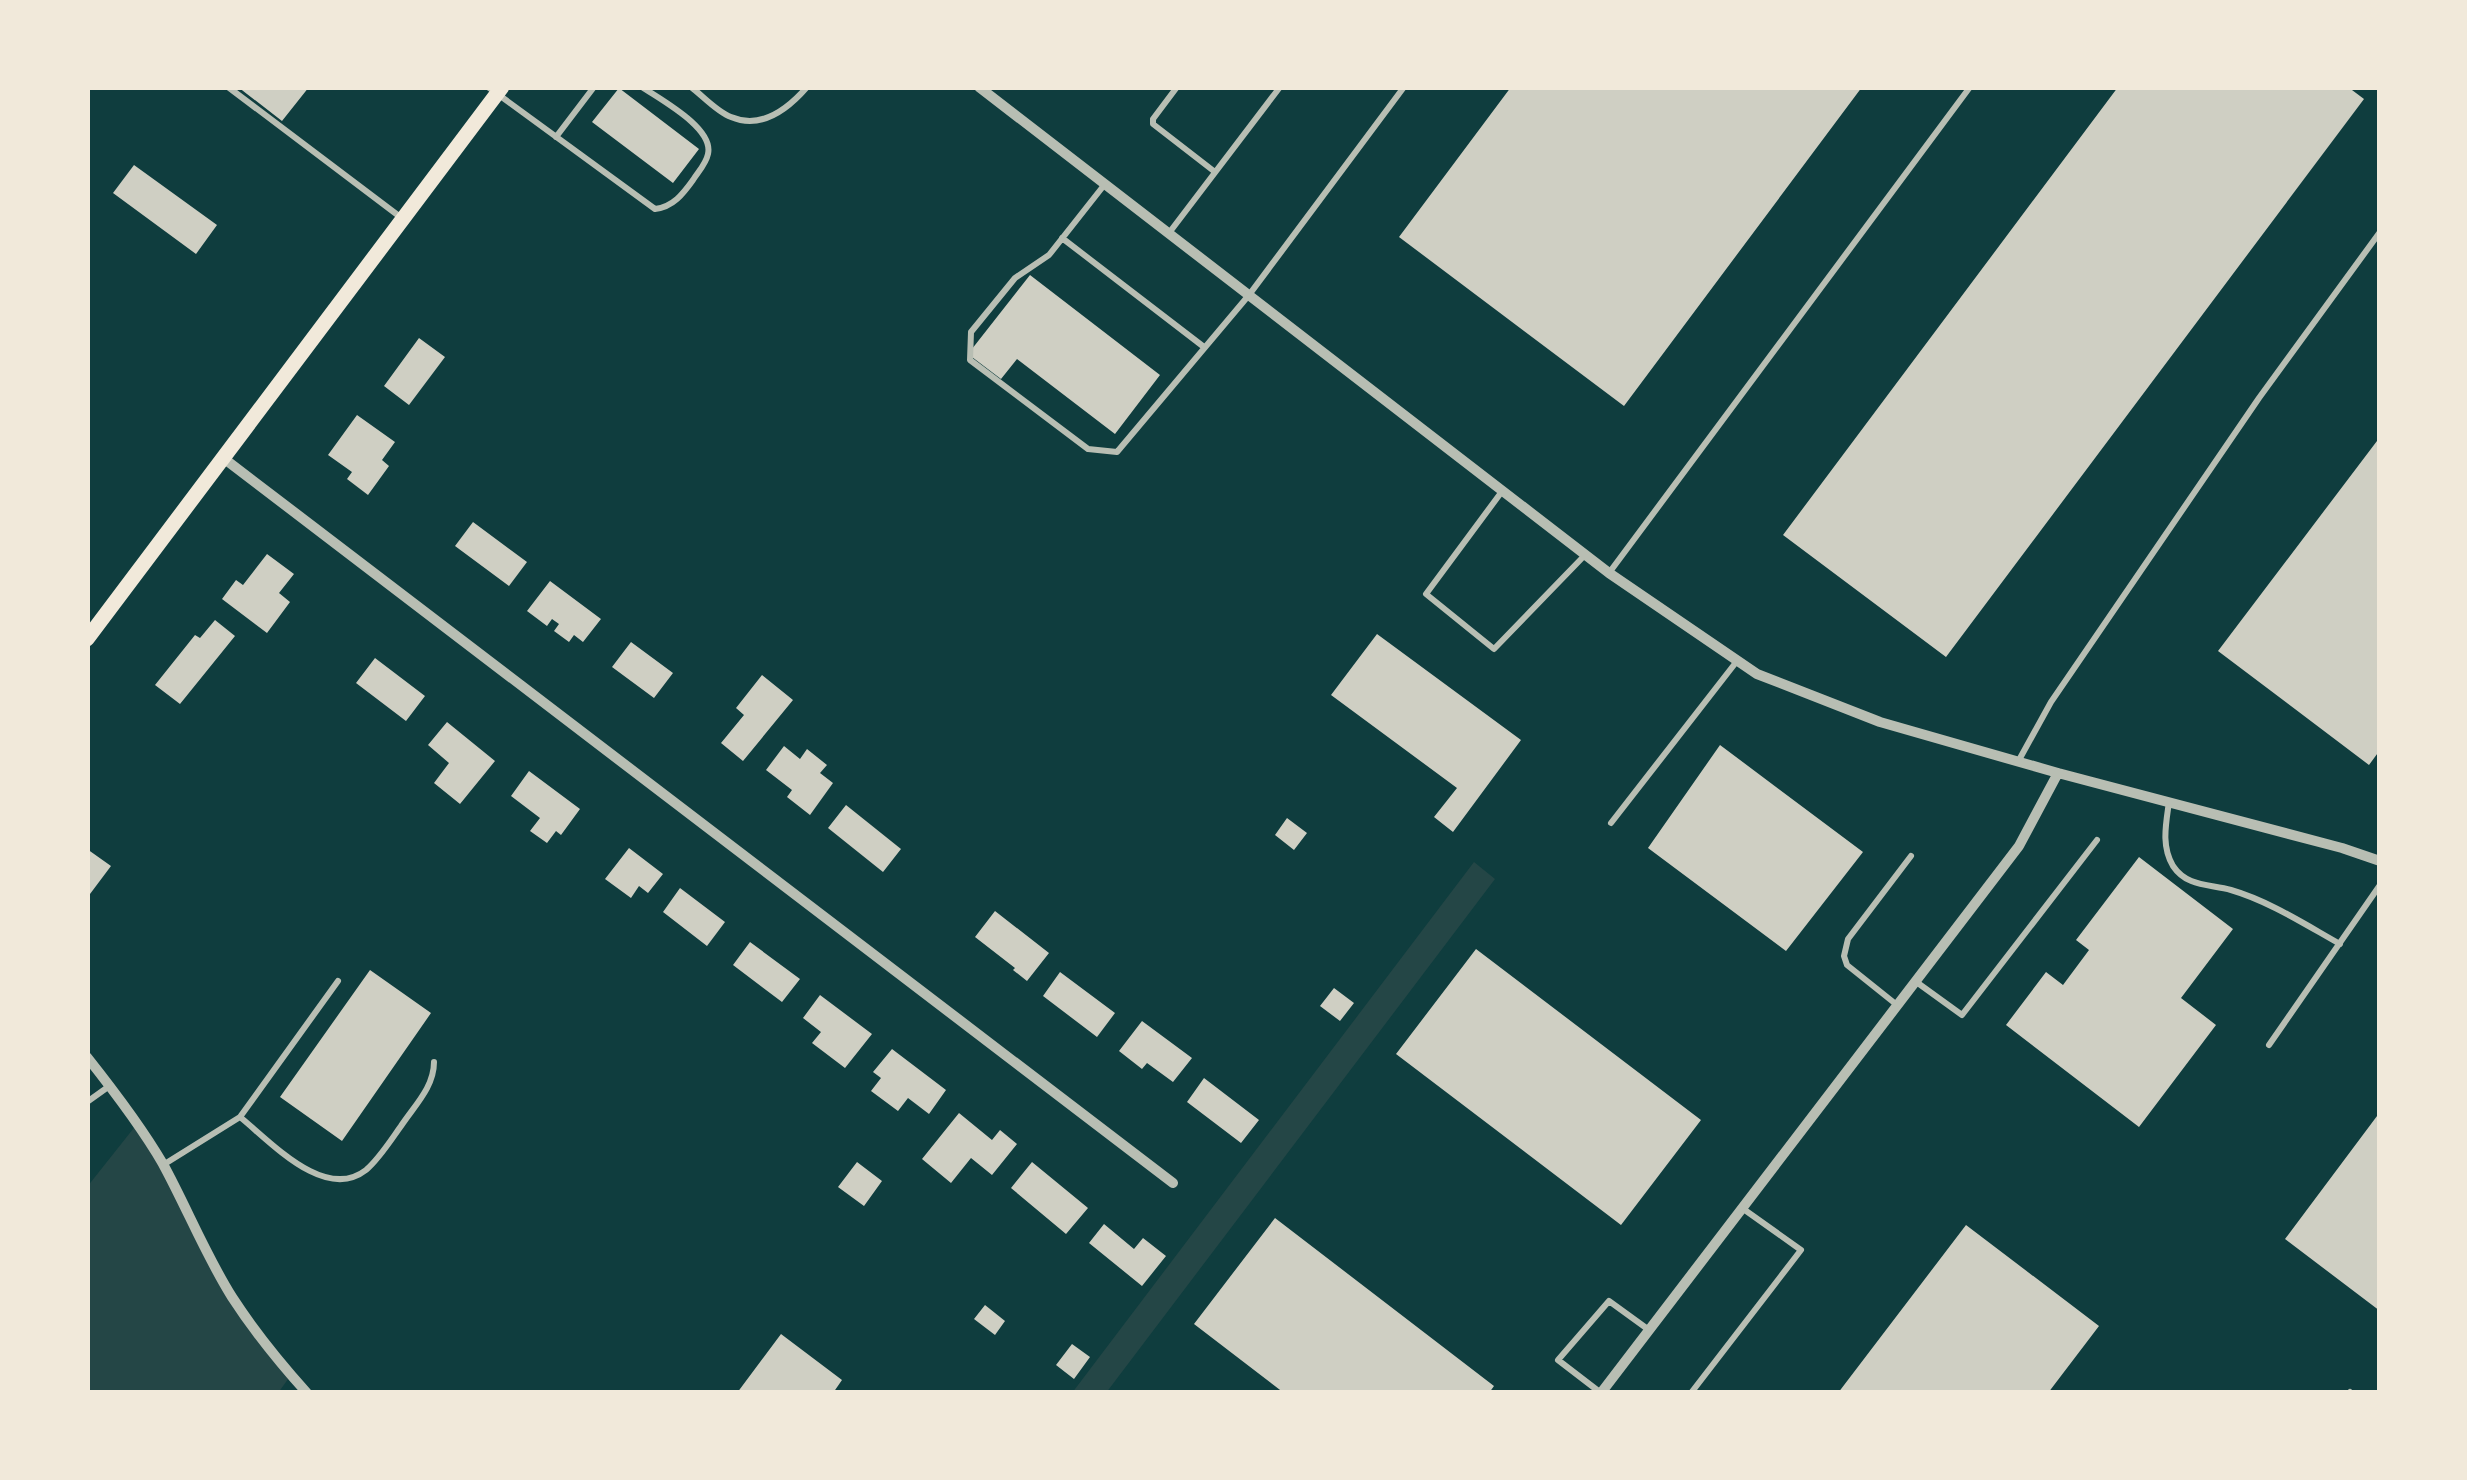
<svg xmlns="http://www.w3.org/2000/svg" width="2467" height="1480" font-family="'Titillium Web',sans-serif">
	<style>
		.green { fill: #244646 }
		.building { fill: #cfcfc3 }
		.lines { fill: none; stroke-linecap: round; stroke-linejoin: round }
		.service { stroke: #b8beb3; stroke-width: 6 }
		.minor { stroke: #b8beb3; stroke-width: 10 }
		.secondary { stroke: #f1e9da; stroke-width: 15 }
	</style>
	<rect width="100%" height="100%" fill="#0f3d3e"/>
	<!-- green -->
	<path class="green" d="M 1474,862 L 1495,879 L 1106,1393 L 1072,1393 Z
		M 137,1124 L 203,1248 L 291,1375 L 278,1393 L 87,1393 L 87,1187 Z"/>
	<!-- building -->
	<path class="building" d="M 238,87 L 309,87 L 282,121 Z
		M 1511,87 L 1862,87 L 1624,406 L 1399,237 Z
		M 2118,87 L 2348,87 L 2364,99 L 1946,657 L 1783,535 Z
		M 619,88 L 699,149 L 673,183 L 592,122 Z
		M 134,165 L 217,225 L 196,254 L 113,193 Z
		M 1030,275 L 1160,375 L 1115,434 L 1017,359 L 1001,379 L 968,354 Z
		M 419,338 L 445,357 L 409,405 L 384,386 Z
		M 357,415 L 395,442 L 382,460 L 389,466 L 368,495 L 347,479 L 352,472 L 328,455 Z
		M 2380,437 L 2380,750 L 2369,765 L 2218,651 Z
		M 473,522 L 527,562 L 509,586 L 455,546 Z
		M 267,554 L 294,574 L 279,593 L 290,602 L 267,633 L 222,599 L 236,580 L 243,585 Z
		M 550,581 L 601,619 L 583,642 L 574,635 L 569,642 L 554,631 L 559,624 L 552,619 L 547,626 L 527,611 Z
		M 215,620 L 235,636 L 180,704 L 155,685 L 195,635 L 200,638 Z
		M 1377,634 L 1521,740 L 1453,832 L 1434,817 L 1457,788 L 1331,695 Z
		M 631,642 L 673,673 L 654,698 L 612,667 Z
		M 375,658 L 425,696 L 406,721 L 356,683 Z
		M 762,675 L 793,700 L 743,761 L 721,743 L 744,715 L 736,708 Z
		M 447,722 L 495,761 L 460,804 L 434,783 L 449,763 L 428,745 Z
		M 1720,745 L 1863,852 L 1786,951 L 1648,848 Z
		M 784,746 L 800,759 L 807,749 L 827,765 L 820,773 L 833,783 L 810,815 L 787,797 L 792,790 L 766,770 Z
		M 529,771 L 580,809 L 561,835 L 556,831 L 547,843 L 530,831 L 540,818 L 511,796 Z
		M 846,805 L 901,849 L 883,872 L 828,828 Z
		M 1287,818 L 1307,833 L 1294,850 L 1275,835 Z
		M 629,848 L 663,874 L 648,893 L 639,886 L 631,898 L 605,879 Z
		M 87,849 L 111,866 L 87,898 Z
		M 2139,857 L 2233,929 L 2181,998 L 2216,1025 L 2139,1127 L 2006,1025 L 2046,972 L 2063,985 L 2089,950 L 2076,940 Z
		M 680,888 L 725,922 L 707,946 L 663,912 Z
		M 995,911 L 1049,953 L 1027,981 L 1013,970 L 1015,968 L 975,937 Z
		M 750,942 L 800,979 L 782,1002 L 733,965 Z
		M 1476,949 L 1701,1120 L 1621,1225 L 1396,1054 Z
		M 370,970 L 431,1013 L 342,1141 L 280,1097 Z
		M 1060,972 L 1115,1013 L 1097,1037 L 1043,996 Z
		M 1334,988 L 1354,1003 L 1340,1021 L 1320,1006 Z
		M 820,995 L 872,1034 L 845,1068 L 812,1043 L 821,1032 L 803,1018 Z
		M 1142,1021 L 1192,1058 L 1173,1082 L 1147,1063 L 1142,1069 L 1119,1051 Z
		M 892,1049 L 946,1090 L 929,1114 L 908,1098 L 898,1111 L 871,1091 L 881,1078 L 873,1072 Z
		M 1204,1078 L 1259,1120 L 1241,1143 L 1187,1102 Z
		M 2380,1112 L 2380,1311 L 2285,1239 Z
		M 959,1113 L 992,1140 L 1000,1130 L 1017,1144 L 992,1175 L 971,1158 L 951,1183 L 922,1159 Z
		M 857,1162 L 882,1181 L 864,1206 L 838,1187 Z
		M 1032,1162 L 1088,1208 L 1066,1234 L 1011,1188 Z
		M 1275,1218 L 1494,1386 L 1489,1393 L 1284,1393 L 1194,1324 Z
		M 1104,1224 L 1134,1249 L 1143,1238 L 1166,1256 L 1142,1286 L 1089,1243 Z
		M 1966,1225 L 2099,1326 L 2048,1393 L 1838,1393 Z
		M 985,1305 L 1005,1321 L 995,1335 L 974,1319 Z
		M 781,1334 L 842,1380 L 833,1393 L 737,1393 Z
		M 1072,1344 L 1090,1357 L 1074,1379 L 1056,1365 Z"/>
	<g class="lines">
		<!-- service -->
		<path class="service" d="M 228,87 L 399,216
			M 488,87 L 655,209 C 673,207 683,194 693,180 C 698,172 706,164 708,154 C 714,128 661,100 642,87
			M 691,87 C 703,96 717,112 731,117 C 762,130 788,109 807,87
			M 1177,87 L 1153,119 L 1153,124 L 1215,172
			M 556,137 L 594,87
			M 1105,184 L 1049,255 L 1015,278 L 971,332 L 970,360 L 1088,449 L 1117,452 L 1249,295 L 1404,87
			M 1169,233 L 1280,87
			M 1062,238 L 1204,347
			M 1503,490 L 1426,594 L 1494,649 L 1585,555
			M 1609,573 L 1970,87
			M 2019,760 L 2051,702 L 2259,398 L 2380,232
			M 2169,802 C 2166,824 2161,846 2173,866 C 2187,887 2209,884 2231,890 C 2269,901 2306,925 2340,944
			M 1611,823 L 1737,661
			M 1915,981 L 1962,1015 L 2097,840
			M 1897,1005 L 1847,965 L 1844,956 L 1848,939 L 1911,856
			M 2269,1045 L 2380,885
			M 87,1102 L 108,1087
			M 240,1117 C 271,1142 325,1202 366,1170 C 379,1159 391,1140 401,1126 C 415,1105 434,1087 434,1062
			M 163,1165 L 240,1117 L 338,981
			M 2350,1392 L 2351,1393
			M 1601,1393 L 1558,1360 L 1609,1301 L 1649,1330
			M 1691,1393 L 1801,1250 L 1742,1208"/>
		<!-- minor -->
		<path class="minor" d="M 979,87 L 1609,573 L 1757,674 L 1880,722 L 2058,773 L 2342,848 L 2380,861
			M 222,457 L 1173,1183
			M 87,1057 C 114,1091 141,1126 163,1164 C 187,1208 205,1254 232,1297 C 254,1331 280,1363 307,1393
			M 1601,1393 L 2019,846 L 2058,773"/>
		<!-- secondary -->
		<path class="secondary" d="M 87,639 L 502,87"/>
	</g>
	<!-- border -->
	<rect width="2467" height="1480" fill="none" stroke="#f1e9da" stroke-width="180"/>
</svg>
